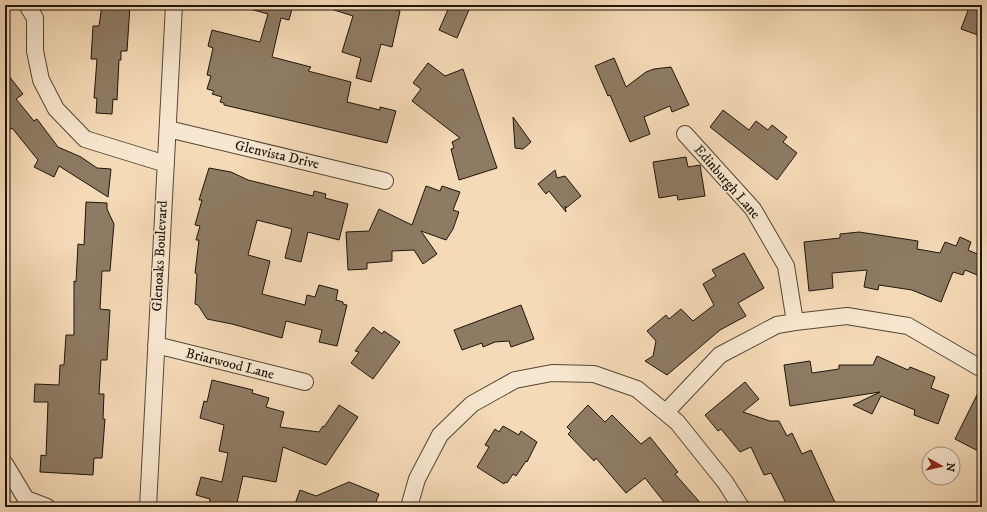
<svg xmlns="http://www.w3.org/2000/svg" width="987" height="512" font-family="'IM FELL DW Pica',serif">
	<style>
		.building { fill: #8e7b64; stroke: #1f150b }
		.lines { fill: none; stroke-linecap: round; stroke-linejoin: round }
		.minor-casing { stroke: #544636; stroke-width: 18 }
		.minor { stroke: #f8e7d0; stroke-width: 16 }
		.labels { text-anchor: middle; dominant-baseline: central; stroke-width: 3; stroke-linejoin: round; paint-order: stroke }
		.street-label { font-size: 14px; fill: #1f150b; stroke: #f8e7d0 }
	</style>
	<rect width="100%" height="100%" fill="#f5dab7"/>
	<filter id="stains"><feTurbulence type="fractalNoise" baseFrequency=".005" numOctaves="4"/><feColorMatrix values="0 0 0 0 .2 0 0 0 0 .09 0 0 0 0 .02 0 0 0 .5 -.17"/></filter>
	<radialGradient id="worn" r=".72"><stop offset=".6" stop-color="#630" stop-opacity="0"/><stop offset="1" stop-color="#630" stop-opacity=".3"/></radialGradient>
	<!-- building -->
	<path class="building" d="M 102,5 L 130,5 L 127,51 L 121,51 L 121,60 L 119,60 L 117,100 L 113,99 L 112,114 L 96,113 L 97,98 L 94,98 L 97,59 L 91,59 L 93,26 L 99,26 Z
		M 250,5 L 293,5 L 289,20 L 281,18 L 272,57 L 311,67 L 308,71 L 351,82 L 347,102 L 380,110 L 380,107 L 396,111 L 387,143 L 224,105 L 224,103 L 220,102 L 222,97 L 212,94 L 214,91 L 207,89 L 211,76 L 207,75 L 213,48 L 208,46 L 212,30 L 260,42 L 268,14 L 250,9 Z
		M 329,5 L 380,5 L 400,11 L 392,47 L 381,44 L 371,82 L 356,78 L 361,58 L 342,52 L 353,16 L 328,8 Z
		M 450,5 L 471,5 L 457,38 L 439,30 Z
		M 970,5 L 982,5 L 982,26 L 978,35 L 961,29 Z
		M 614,58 L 626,87 L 646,72 L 654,69 L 671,67 L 689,105 L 672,112 L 670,106 L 644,117 L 650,134 L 630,142 L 610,95 L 608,96 L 595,66 Z
		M 428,63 L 445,76 L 463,69 L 497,168 L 459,180 L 451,149 L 454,148 L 452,142 L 460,138 L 412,101 L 421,89 L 413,83 Z
		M 5,71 L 23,94 L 16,99 L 34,121 L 37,119 L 58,147 L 81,157 L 97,168 L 111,169 L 108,197 L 59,166 L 54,177 L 34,167 L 38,160 L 12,128 L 5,134 Z
		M 723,110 L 749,130 L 756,121 L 768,130 L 772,125 L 787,137 L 783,142 L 797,153 L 777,180 L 710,127 Z
		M 513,117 L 531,142 L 523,149 L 515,148 Z
		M 686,157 L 688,167 L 700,165 L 705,196 L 678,200 L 677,195 L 659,198 L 653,162 Z
		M 209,168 L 231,172 L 248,180 L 313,196 L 314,191 L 326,194 L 325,198 L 348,204 L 339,240 L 308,232 L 301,262 L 285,258 L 292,229 L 257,220 L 248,255 L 270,261 L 262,294 L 305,305 L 307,295 L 315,297 L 319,285 L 338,290 L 336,300 L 343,302 L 343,304 L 347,305 L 337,346 L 319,342 L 322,330 L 286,321 L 282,338 L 232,324 L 207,319 L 198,305 L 195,304 L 197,274 L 195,273 L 199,240 L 196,240 L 200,226 L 195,225 L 202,200 L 199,200 Z
		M 555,170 L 557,178 L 565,176 L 581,196 L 566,208 L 565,206 L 566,212 L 549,191 L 546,194 L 538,184 Z
		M 426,186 L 440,191 L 442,186 L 460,192 L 453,210 L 459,212 L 453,229 L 446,240 L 421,231 L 437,254 L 423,264 L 414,250 L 392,251 L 392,261 L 367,263 L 367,269 L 348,270 L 346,232 L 369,231 L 379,209 L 412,225 Z
		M 86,202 L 107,203 L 107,209 L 114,224 L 110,271 L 102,271 L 100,309 L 110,310 L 107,360 L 101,360 L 99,394 L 104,394 L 103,419 L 105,419 L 102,458 L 94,458 L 93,475 L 40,472 L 41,455 L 46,456 L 48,402 L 34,402 L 35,384 L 59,385 L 60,365 L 64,365 L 66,335 L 74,335 L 74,281 L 76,282 L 78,244 L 84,245 Z
		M 859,232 L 918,241 L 917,249 L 940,253 L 945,242 L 956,246 L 960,237 L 971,242 L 968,250 L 982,256 L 982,277 L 965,270 L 963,275 L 953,272 L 941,302 L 912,290 L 879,285 L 878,290 L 864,287 L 867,270 L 832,273 L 833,288 L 809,291 L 804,242 L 840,238 L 840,234 Z
		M 744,253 L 764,288 L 738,303 L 746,316 L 720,330 L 667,375 L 645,361 L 653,356 L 656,341 L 647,331 L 666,315 L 669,319 L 681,309 L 693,321 L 714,305 L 703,284 L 716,276 L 712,270 Z
		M 521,305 L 534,339 L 511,347 L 509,341 L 495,342 L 483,347 L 482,343 L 462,350 L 454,330 Z
		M 373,327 L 382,334 L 384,331 L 400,342 L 373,379 L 351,363 L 359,352 L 355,351 Z
		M 877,356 L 908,370 L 910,367 L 935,377 L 931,388 L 949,395 L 938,424 L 914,415 L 915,410 L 881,396 L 872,414 L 853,405 L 880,392 L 790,406 L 784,365 L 810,361 L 812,373 L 839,369 L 839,365 L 873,365 Z
		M 212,380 L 253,390 L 252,393 L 269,398 L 266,407 L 284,412 L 280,427 L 319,432 L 323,426 L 324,427 L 339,405 L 358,417 L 326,465 L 283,447 L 276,482 L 243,476 L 236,507 L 209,507 L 210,499 L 196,495 L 201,477 L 222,482 L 228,453 L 219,451 L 224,425 L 200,418 L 204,401 L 207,402 Z
		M 745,382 L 759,399 L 743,412 L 770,421 L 779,421 L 787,436 L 792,433 L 802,454 L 811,450 L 837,507 L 788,507 L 771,473 L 764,475 L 751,447 L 740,452 L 721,429 L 718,431 L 705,415 Z
		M 982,385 L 982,453 L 955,439 Z
		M 588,405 L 605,422 L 612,415 L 641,444 L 650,437 L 678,472 L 675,474 L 704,507 L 668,507 L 645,478 L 626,493 L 596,458 L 594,461 L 568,434 L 571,431 L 567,427 Z
		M 503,426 L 519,435 L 521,431 L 537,442 L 527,462 L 526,461 L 516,476 L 513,474 L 507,483 L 505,482 L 504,484 L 477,467 L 489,447 L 485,445 L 495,429 L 499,432 Z
		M 349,482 L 379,494 L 374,507 L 289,507 L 295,504 L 300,490 L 316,496 Z"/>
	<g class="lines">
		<defs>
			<path id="minor" d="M 27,5 L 35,18 L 35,51 L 41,80 L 56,109 L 85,139 L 166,164
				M 168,129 L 385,181
				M 685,134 L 753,209 L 786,266 L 795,322
				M 156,345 L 305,382
				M 666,412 L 720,355 L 777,325 L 795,322 L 847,316 L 908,326 L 982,369
				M 5,464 L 26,499 L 47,507
				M 148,507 L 174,5
				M 409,507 L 417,479 L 440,435 L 472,404 L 515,380 L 552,373 L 594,374 L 637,389 L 677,422 L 725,482 L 741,507"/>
		</defs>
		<!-- minor casing -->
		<use href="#minor" class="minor-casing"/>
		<!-- minor -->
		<use href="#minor" class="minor"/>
	</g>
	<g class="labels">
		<!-- street labels -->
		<g class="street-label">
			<text transform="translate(277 155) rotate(13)">Glenvista Drive</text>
			<text transform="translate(727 182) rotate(49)">Edinburgh Lane</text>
			<text transform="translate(160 256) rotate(-87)">Glenoaks Boulevard</text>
			<text transform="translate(230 364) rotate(14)">Briarwood Lane</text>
		</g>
	</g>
	<!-- margin -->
	<rect width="987" height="512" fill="none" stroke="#f5dab7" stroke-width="20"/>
	<rect x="6" y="6" width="975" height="500" fill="none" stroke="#1f150b" stroke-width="2"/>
	<rect x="10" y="10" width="967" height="492" fill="none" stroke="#1f150b"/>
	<!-- north arrow -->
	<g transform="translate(941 466) rotate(98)"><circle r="19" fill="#f8e7d0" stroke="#a19381"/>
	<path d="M0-3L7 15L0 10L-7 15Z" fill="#8f2418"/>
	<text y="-6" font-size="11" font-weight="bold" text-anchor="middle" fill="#1f150b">N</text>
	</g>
	<rect width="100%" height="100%" filter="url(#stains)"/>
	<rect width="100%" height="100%" fill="url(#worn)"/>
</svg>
